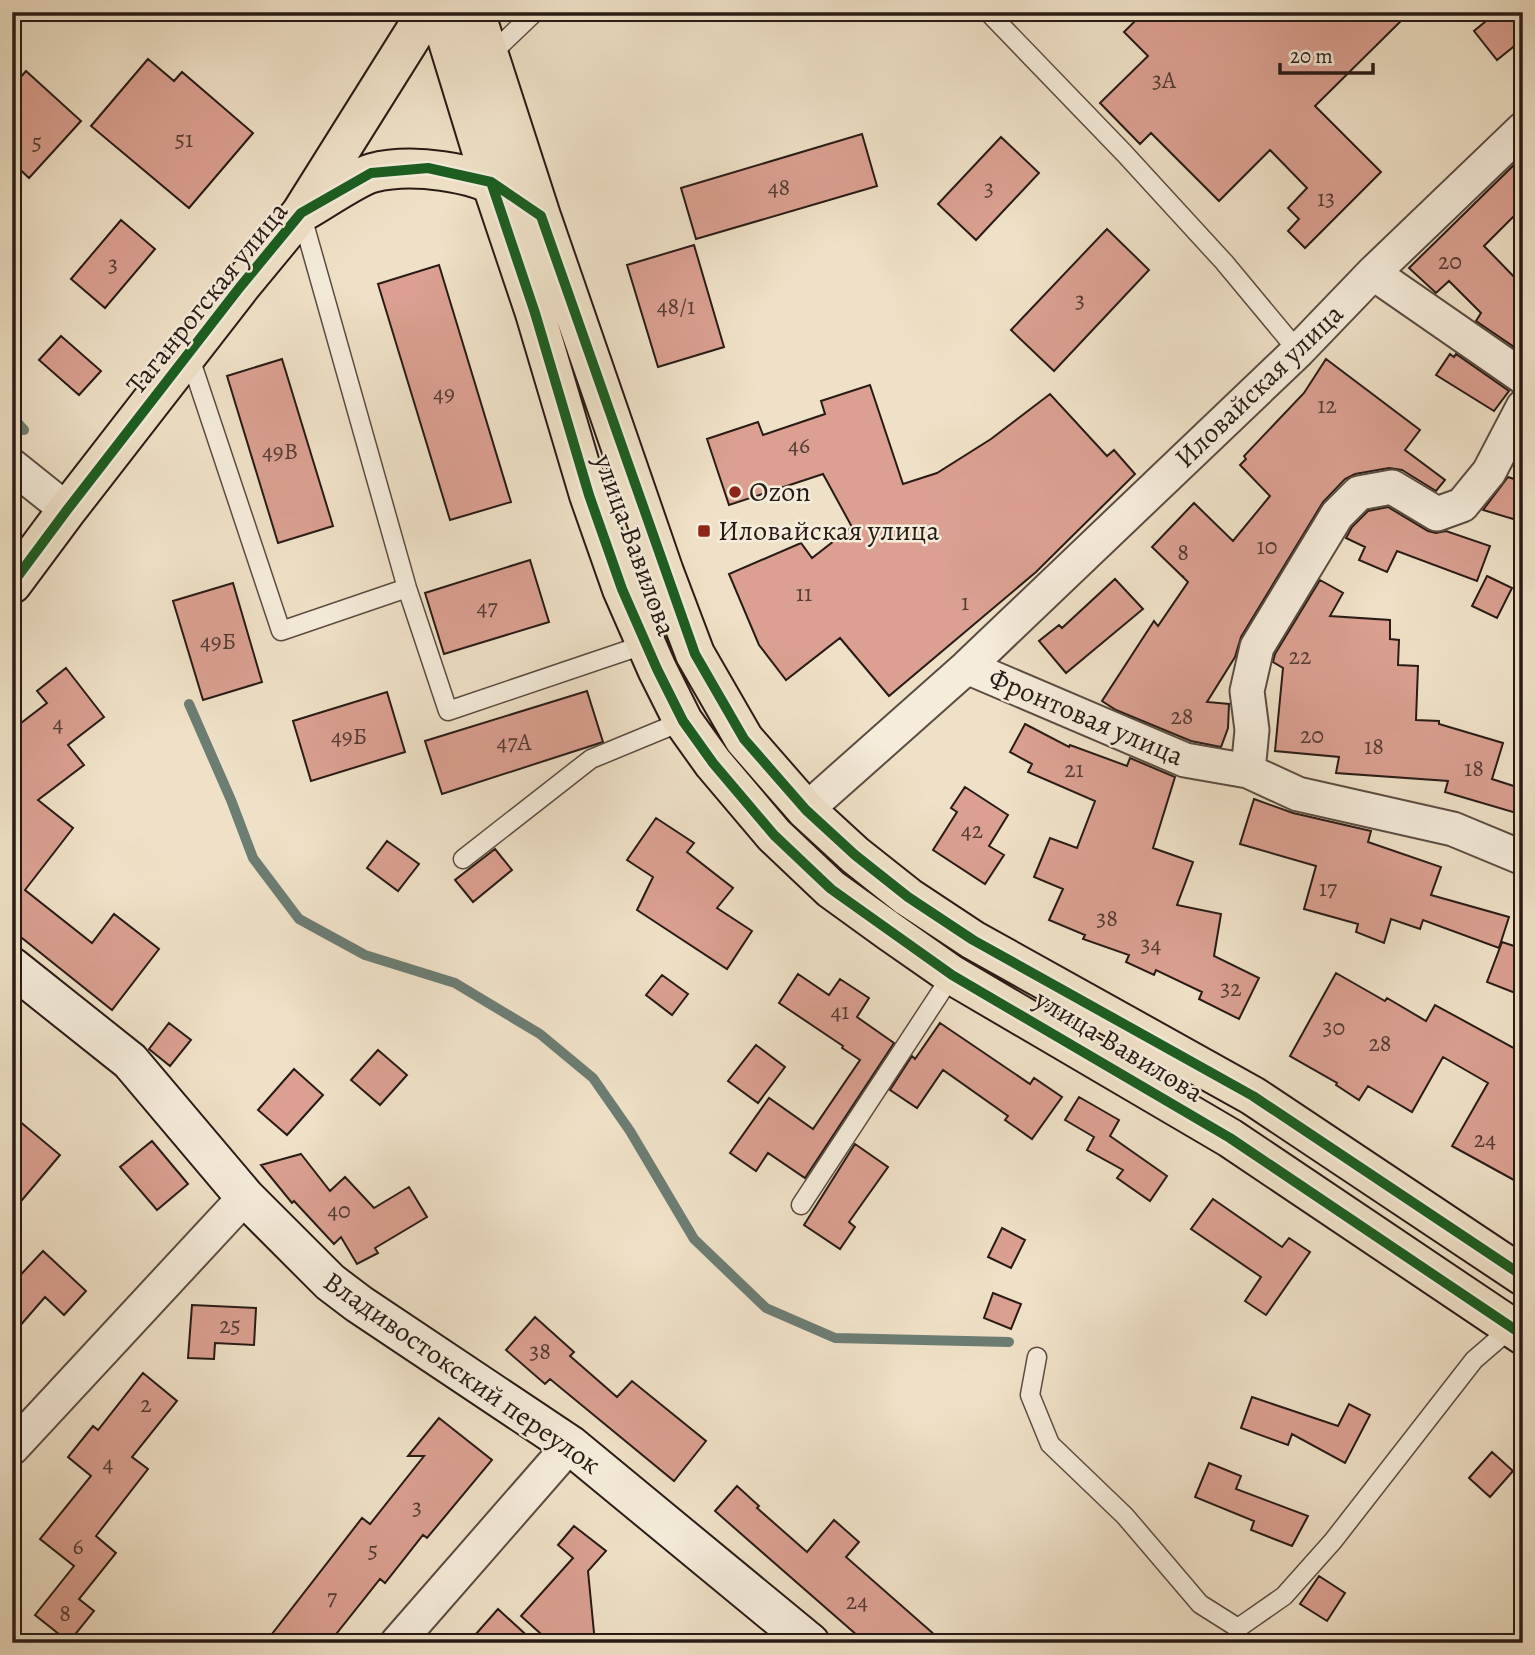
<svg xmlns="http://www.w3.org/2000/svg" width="1535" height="1655" font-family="Alegreya,serif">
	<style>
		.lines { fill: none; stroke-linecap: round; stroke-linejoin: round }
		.stream { stroke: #6c7d73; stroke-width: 10 }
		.building { fill: #dba091; stroke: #281b15; stroke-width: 2 }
		.lane-casing { stroke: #5a4c42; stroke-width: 21 }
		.street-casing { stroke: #5a4c42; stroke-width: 37 }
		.secondary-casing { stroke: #281b15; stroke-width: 42 }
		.primary-casing { stroke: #281b15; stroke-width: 42 }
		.lane { stroke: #f5ecdb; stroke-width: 18 }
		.street { stroke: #f5ecdb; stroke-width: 33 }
		.secondary { stroke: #f5ecdb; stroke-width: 38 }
		.primary { stroke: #efe1c7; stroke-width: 38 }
		.cycleway-casing { stroke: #f5ecdb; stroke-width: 15 }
		.cycleway { stroke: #1b5e20; stroke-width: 10 }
		.poi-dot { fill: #8f2418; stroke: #f5ecdb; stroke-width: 2.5 }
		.labels { text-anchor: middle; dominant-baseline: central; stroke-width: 5; stroke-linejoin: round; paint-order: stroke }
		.number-label { font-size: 24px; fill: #553c34 }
		.street-label { font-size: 28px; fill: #281b15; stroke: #f5ecdb }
		.poi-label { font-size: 28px; fill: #281b15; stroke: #f5ecdb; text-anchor: start }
	</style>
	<rect width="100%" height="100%" fill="#efe1c7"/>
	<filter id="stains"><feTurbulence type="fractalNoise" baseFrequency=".00286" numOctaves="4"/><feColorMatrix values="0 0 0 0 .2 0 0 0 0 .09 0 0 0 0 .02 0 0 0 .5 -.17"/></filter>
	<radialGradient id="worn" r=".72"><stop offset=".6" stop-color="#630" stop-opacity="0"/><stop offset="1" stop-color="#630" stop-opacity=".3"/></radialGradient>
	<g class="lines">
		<!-- stream -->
		<path class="stream" d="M 12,417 L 24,430
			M 189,704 L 231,800 L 253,858 L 299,919 L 365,955 L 455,983 L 540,1034 L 593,1078 L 630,1131 L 694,1239 L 766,1308 L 835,1338 L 1009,1342"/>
	</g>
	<!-- building -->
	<path class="building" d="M 1144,12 L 1410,12 L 1315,106 L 1381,172 L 1305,248 L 1288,231 L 1299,219 L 1288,208 L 1307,188 L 1270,150 L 1219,201 L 1151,133 L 1140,144 L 1100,103 L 1148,56 L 1124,32 Z
		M 1497,12 L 1523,12 L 1523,39 L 1497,60 L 1474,31 Z
		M 148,59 L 174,81 L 182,72 L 253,133 L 189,208 L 91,126 Z
		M 26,71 L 81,121 L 29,178 L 12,162 L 12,87 Z
		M 862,134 L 877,186 L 696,239 L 681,188 Z
		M 1001,137 L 1039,173 L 976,240 L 938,204 Z
		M 1523,156 L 1523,207 L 1484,246 L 1523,286 L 1523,353 L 1476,321 L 1481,313 L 1449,281 L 1436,293 L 1409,268 Z
		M 121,220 L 155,249 L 105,308 L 71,279 Z
		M 1107,229 L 1149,270 L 1054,371 L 1011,330 Z
		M 694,245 L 724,347 L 658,367 L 627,265 Z
		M 439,265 L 511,502 L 450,520 L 378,284 Z
		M 61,336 L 101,371 L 79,395 L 39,360 Z
		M 1450,354 L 1454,357 L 1456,354 L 1509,391 L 1494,411 L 1436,375 Z
		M 282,359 L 333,526 L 278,543 L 227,376 Z
		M 1326,359 L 1420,430 L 1405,450 L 1445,480 L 1436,491 L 1402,470 L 1389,468 L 1355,474 L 1345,479 L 1323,502 L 1241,637 L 1235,657 L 1207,702 L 1229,704 L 1228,728 L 1221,747 L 1191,741 L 1116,710 L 1102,701 L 1154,621 L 1158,626 L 1188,582 L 1183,577 L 1184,576 L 1183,577 L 1152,547 L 1194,503 L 1233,541 L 1270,496 L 1240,465 L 1246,459 L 1244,456 L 1304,393 Z
		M 870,385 L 903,484 L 937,473 L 991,439 L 1050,394 L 1107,456 L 1114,450 L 1135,474 L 1036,572 L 889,696 L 840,638 L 786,680 L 759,645 L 729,574 L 801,543 L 812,558 L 852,527 L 823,474 L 729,505 L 707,439 L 758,422 L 763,435 L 825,414 L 821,401 Z
		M 1508,477 L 1523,482 L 1523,522 L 1483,510 Z
		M 1388,507 L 1428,531 L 1436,533 L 1446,531 L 1490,546 L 1477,581 L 1397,551 L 1387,572 L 1359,560 L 1365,547 L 1346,538 L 1352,527 L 1368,511 Z
		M 530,560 L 549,622 L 444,654 L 425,593 Z
		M 1487,576 L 1512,588 L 1497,618 L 1472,606 Z
		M 1115,579 L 1143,609 L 1066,673 L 1039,641 L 1059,625 L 1062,628 Z
		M 1320,580 L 1343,593 L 1330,616 L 1390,620 L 1390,639 L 1399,640 L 1398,665 L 1418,666 L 1416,720 L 1439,721 L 1439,724 L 1503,743 L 1492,779 L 1523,789 L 1523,815 L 1445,792 L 1448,781 L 1336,773 L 1339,757 L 1275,751 L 1283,668 L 1273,662 L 1275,654 Z
		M 233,583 L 262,682 L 203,700 L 173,601 Z
		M 66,668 L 104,717 L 68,745 L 84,765 L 38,800 L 73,828 L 25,890 L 92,943 L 114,914 L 159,949 L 112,1010 L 12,930 L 12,730 L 47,703 L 37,691 Z
		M 587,691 L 603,742 L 442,794 L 425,741 Z
		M 387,692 L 405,752 L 311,781 L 293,721 Z
		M 1025,724 L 1069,747 L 1070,745 L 1127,766 L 1130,758 L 1175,777 L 1153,848 L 1193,862 L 1177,905 L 1221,914 L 1214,956 L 1259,978 L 1239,1019 L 1199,999 L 1202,992 L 1156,970 L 1154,975 L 1126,962 L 1129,955 L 1083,939 L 1085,935 L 1049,920 L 1063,889 L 1034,877 L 1050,838 L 1077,848 L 1095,801 L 1028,772 L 1032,764 L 1010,752 Z
		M 965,787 L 1008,815 L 989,846 L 1004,855 L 985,884 L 933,850 L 957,812 L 951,808 Z
		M 1254,799 L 1293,813 L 1371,831 L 1368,842 L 1441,867 L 1431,895 L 1509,917 L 1499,948 L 1423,920 L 1420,929 L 1391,919 L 1384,943 L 1356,932 L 1358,924 L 1304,909 L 1316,866 L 1240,844 Z
		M 656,818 L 694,843 L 687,852 L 733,888 L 717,908 L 752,931 L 727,969 L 637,910 L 653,877 L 627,860 Z
		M 387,841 L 419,864 L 398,891 L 367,868 Z
		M 495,849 L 512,870 L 473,902 L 455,880 Z
		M 1502,942 L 1523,949 L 1523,996 L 1487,982 Z
		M 1336,973 L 1385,1001 L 1387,998 L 1426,1021 L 1435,1005 L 1523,1053 L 1523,1185 L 1452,1146 L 1488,1083 L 1443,1057 L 1412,1112 L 1368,1086 L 1359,1100 L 1336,1085 L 1337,1083 L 1290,1056 Z
		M 798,974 L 829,995 L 840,979 L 869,998 L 857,1017 L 894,1043 L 805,1178 L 768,1153 L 756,1171 L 730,1153 L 769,1098 L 813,1129 L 860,1060 L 842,1048 L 843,1046 L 779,1003 Z
		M 662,975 L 688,994 L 672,1015 L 646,995 Z
		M 169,1023 L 191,1040 L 170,1066 L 149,1049 Z
		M 940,1023 L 1030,1084 L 1034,1078 L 1062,1097 L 1032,1139 L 1005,1120 L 1008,1116 L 943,1070 L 917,1108 L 890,1090 L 912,1056 L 915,1059 Z
		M 756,1045 L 785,1067 L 758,1103 L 728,1081 Z
		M 378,1050 L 407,1075 L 380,1105 L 351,1080 Z
		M 294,1069 L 323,1095 L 287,1135 L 258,1110 Z
		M 1079,1097 L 1119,1120 L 1110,1136 L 1167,1176 L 1150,1201 L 1117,1178 L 1123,1170 L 1087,1150 L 1094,1137 L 1065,1120 Z
		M 12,1115 L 60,1155 L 12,1212 Z
		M 152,1141 L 188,1184 L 157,1210 L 120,1167 Z
		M 855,1144 L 888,1167 L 849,1222 L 855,1227 L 840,1249 L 804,1225 Z
		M 301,1154 L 330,1191 L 345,1177 L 374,1208 L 409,1187 L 427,1217 L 375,1248 L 378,1253 L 357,1264 L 341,1237 L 334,1244 L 294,1201 L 292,1203 L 261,1165 Z
		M 1213,1199 L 1282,1247 L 1289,1238 L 1310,1252 L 1266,1315 L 1245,1301 L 1261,1277 L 1191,1229 Z
		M 1002,1228 L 1025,1240 L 1011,1268 L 988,1257 Z
		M 43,1251 L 86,1291 L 64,1315 L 45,1297 L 12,1335 L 12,1284 Z
		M 993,1293 L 1021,1304 L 1011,1329 L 984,1318 Z
		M 192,1305 L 256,1308 L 254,1345 L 215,1343 L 214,1359 L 188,1358 Z
		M 535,1317 L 574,1352 L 570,1356 L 617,1397 L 632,1381 L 706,1441 L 674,1481 L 550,1379 L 545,1384 L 506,1350 Z
		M 143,1373 L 177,1401 L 132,1457 L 148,1469 L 96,1536 L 116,1553 L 79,1599 L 94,1611 L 69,1642 L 35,1615 L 74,1566 L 40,1539 L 91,1476 L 68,1457 L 93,1426 L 98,1430 Z
		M 1252,1397 L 1338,1426 L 1349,1404 L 1370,1415 L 1345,1463 L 1292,1434 L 1288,1445 L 1241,1428 Z
		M 439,1418 L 492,1460 L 427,1538 L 423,1535 L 385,1583 L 380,1579 L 329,1643 L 265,1643 L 362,1518 L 370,1524 L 424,1456 L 408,1456 Z
		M 1492,1452 L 1513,1471 L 1490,1497 L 1469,1478 Z
		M 1209,1463 L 1241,1476 L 1236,1489 L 1308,1516 L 1292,1546 L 1251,1530 L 1254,1521 L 1195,1497 Z
		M 737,1486 L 759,1506 L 757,1508 L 807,1552 L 834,1520 L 859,1542 L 846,1557 L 944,1643 L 866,1643 L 715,1511 Z
		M 574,1526 L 606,1551 L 588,1571 L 595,1643 L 551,1643 L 521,1616 L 573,1558 L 558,1545 Z
		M 1319,1576 L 1345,1593 L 1327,1621 L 1300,1604 Z
		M 498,1609 L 535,1643 L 468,1643 Z"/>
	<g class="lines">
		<defs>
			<path id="lane" d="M 988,12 L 1124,153 L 1224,262 L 1298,351
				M 489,56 L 535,12
				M 301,213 L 407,588 L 448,711 L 646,644
				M 189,355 L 281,631 L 407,588
				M 463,859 L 591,759 L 683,721
				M 801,1205 L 952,975
				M 1037,1357 L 1030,1395 L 1050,1444 L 1125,1516 L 1200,1604 L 1238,1628 L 1284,1596 L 1333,1541 L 1474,1360 L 1511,1328"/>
			<path id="street" d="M 1373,273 L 1523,377
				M 12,466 L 67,510
				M 967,667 L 1185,760 L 1248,771 L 1298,794 L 1453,829 L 1523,858
				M 1248,771 L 1252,730 L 1247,691 L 1257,647 L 1337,515 L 1359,493 L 1392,487 L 1437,514 L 1462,505 L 1489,472 L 1523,407
				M 806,810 L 967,667 L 1298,351 L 1373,273 L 1523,129
				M 12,1448 L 245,1197
				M 397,1643 L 570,1445"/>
			<path id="secondary" d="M 12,967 L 130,1061 L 245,1197 L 330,1282 L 359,1304 L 570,1445 L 810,1643"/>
			<path id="primary" d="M 439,12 L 491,182 L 535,313 L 589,495 L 622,589 L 657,669 L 683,721 L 713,763 L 774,835 L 831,889 L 889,931 L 952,975 L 1230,1138 L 1523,1335
				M 475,12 L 541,216 L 664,572 L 695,654 L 744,739 L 806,810 L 855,855 L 908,897 L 973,940 L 1253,1096 L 1523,1276
				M 306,210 C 322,201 357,177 372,173 C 411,163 475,171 508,193
				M 12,584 L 67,510 L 240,287 L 301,213 L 427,12"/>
		</defs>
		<!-- lane casing -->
		<use href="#lane" class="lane-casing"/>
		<!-- street casing -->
		<use href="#street" class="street-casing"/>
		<!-- secondary casing -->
		<use href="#secondary" class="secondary-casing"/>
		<!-- primary casing -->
		<use href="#primary" class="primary-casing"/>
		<!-- lane -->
		<use href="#lane" class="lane"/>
		<!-- street -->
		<use href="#street" class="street"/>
		<!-- secondary -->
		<use href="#secondary" class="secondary"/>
		<!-- primary -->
		<use href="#primary" class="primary"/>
		<defs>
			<path id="cycleway" d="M 491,182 L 535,313 L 589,495 L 622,589 L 657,669 L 683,721 L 713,763 L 774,835 L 831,889 L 952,975 L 1230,1138 L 1523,1335
				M 12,584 L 67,510 L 240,287 L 301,213 L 371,173 L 428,168 L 491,182 L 541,216 L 695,654 L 744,739 L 806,810 L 855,855 L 908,897 L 973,940 L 1253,1096 L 1523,1276"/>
		</defs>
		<!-- cycleway casing -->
		<use href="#cycleway" class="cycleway-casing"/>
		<!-- cycleway -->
		<use href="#cycleway" class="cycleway"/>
	</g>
	<!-- markers -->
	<g class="poi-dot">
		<circle cx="735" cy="492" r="7"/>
		<rect x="697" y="524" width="14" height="14" rx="3.5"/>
	</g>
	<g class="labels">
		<!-- number labels -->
		<g class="number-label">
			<text x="1164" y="80">3А</text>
			<text x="184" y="139">51</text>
			<text x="37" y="142">5</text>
			<text x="779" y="187">48</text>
			<text x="989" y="188">3</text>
			<text x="1326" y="198">13</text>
			<text x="1450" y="261">20</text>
			<text x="113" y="264">3</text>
			<text x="1080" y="300">3</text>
			<text x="676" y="306">48/1</text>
			<text x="444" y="393">49</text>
			<text x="1327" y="405">12</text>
			<text x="799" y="445">46</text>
			<text x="280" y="451">49В</text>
			<text x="1267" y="546">10</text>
			<text x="1183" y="552">8</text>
			<text x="804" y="593">11</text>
			<text x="965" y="602">1</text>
			<text x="487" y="607">47</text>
			<text x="218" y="641">49Б</text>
			<text x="1300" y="656">22</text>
			<text x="1182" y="716">28</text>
			<text x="58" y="723">4</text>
			<text x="1312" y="735">20</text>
			<text x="349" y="736">49Б</text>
			<text x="514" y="742">47А</text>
			<text x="1374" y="746">18</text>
			<text x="1474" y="768">18</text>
			<text x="1074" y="769">21</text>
			<text x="972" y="830">42</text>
			<text x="1328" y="888">17</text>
			<text x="1107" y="918">38</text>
			<text x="1151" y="944">34</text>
			<text x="1231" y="988">32</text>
			<text x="840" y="1011">41</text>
			<text x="1334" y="1027">30</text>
			<text x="1380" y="1043">28</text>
			<text x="1485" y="1139">24</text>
			<text x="339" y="1210">40</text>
			<text x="230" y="1325">25</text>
			<text x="540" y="1351">38</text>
			<text x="146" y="1404">2</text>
			<text x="108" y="1463">4</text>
			<text x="417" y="1507">3</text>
			<text x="78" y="1546">6</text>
			<text x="373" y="1550">5</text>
			<text x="332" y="1597">7</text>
			<text x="857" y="1601">24</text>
			<text x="65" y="1613">8</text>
		</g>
		<!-- street labels -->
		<g class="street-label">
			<text transform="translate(207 298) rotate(-51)">Таганрогская улица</text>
			<text transform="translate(1259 386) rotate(-44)">Иловайская улица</text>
			<text transform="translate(635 545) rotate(70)">улица Вавилова</text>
			<text transform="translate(1086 717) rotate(23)">Фронтовая улица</text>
			<text transform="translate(1119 1046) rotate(31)">улица Вавилова</text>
			<text transform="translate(462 1373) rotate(35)">Владивостокский переулок</text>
		</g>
		<!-- poi labels -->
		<g class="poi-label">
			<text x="749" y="492">Ozon</text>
			<text x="718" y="531">Иловайская улица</text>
		</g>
	</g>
	<!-- margin -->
	<rect width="1535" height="1655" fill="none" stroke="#efe1c7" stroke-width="42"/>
	<rect x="14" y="14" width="1507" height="1627" fill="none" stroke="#281b15" stroke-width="3.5"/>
	<rect x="21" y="21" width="1493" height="1613" fill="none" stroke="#281b15" stroke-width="2"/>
	<!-- scale -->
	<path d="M1280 63v10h93v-10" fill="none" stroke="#281b15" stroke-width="3.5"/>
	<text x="1290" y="63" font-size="21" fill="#281b15" stroke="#f5ecdb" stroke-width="5" paint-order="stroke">20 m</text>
	<rect width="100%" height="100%" filter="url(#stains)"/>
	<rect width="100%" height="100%" fill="url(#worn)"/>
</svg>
